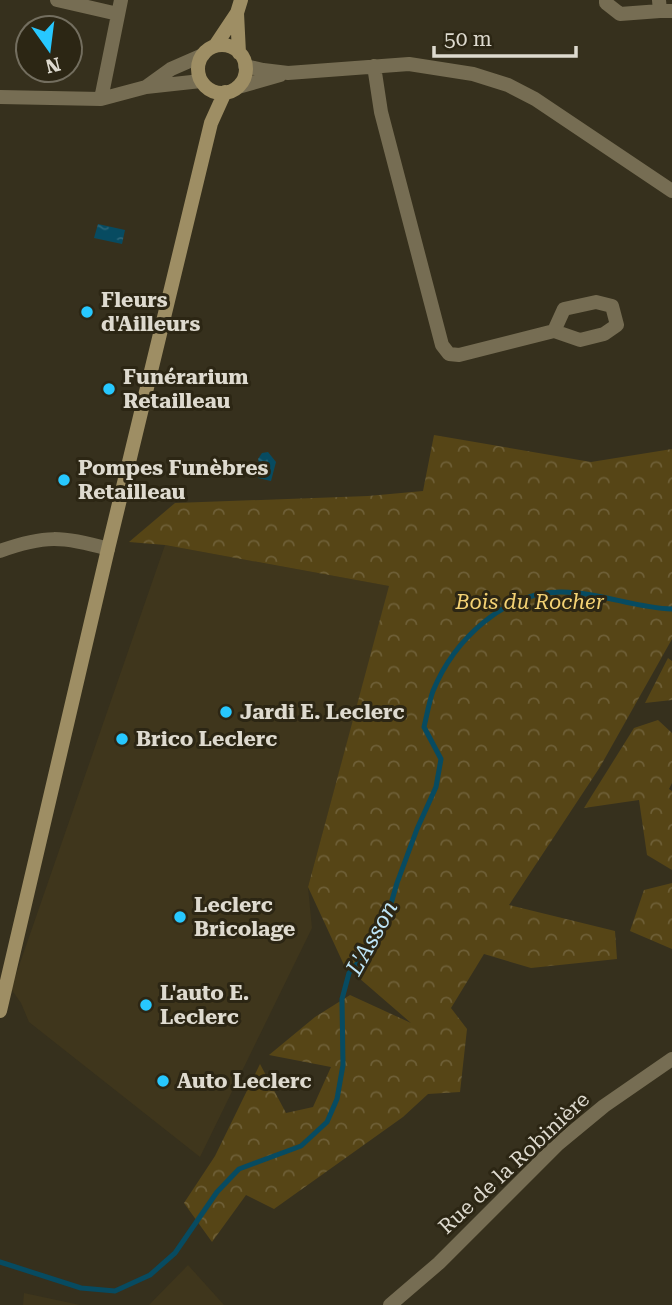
<svg xmlns="http://www.w3.org/2000/svg" width="672" height="1305" font-family="'Roboto Serif',serif">
	<style>
		.built { fill: #3f361c }
		.forest { fill: url(#forest-crowns) }
		.water { fill: url(#water-ripples) }
		.lines { fill: none; stroke-linecap: round; stroke-linejoin: round }
		.stream { stroke: #074b61; stroke-width: 5 }
		.minor { stroke: #766d53; stroke-width: 14 }
		.secondary { stroke: #9e8e64; stroke-width: 14 }
		.poi-dot { fill: #27c8ff; stroke: #2c2614; stroke-width: 2.5 }
		.labels { text-anchor: middle; dominant-baseline: central; stroke-width: 6; stroke-linejoin: round; paint-order: stroke }
		.poi-label { font-size: 21px; font-weight: bold; fill: #dedacf; stroke: #2c2614; text-anchor: start }
		.park-label { font-size: 21px; font-style: italic; fill: #f4d274; stroke: #2c2614 }
		.street-label { font-size: 21px; fill: #dedacf; stroke: #2c2614 }
		.water-label { font-size: 23px; font-style: italic; fill: #bee5f7; stroke: #2c2614 }
	</style>
	<defs>
		<pattern id="forest-crowns" width="20" height="18" patternUnits="userSpaceOnUse" patternTransform="scale(1.75)"><rect width="20" height="18" fill="#564516"/><path d="M2 6a3 3 0 1 1 6 0M12 15a3 3 0 1 1 6 0" fill="none" stroke="#6e5f37"/></pattern>
		<pattern id="water-ripples" width="26" height="14" patternUnits="userSpaceOnUse" patternTransform="scale(1.75)"><rect width="26" height="14" fill="#074b61"/><path d="M2 4q2-2 4 0t4 0M15 11q2-2 4 0t4 0" fill="none" stroke="#2b6477"/></pattern>
	</defs>
	<rect width="100%" height="100%" fill="#36301d"/>
	<!-- built -->
	<path class="built" d="M 165,545 L 390,586 L 308,887 L 312,928 L 200,1157 L 29,1022 L 21,1003 L 11,989 Z
		M 188,1265 L 224,1305 L 149,1305 Z
		M 24,1293 L 80,1305 L 23,1305 Z"/>
	<!-- forest -->
	<path class="forest" d="M 434,435 L 591,462 L 672,449 L 672,639 L 600,767 L 509,905 L 615,931 L 617,959 L 531,968 L 484,954 L 451,1008 L 467,1029 L 460,1092 L 428,1094 L 403,1117 L 274,1209 L 246,1195 L 212,1242 L 184,1203 L 215,1156 L 260,1064 L 286,1113 L 313,1107 L 331,1067 L 269,1055 L 315,1017 L 350,995 L 411,1023 L 344,965 L 308,887 L 389,586 L 165,545 L 129,542 L 175,503 L 368,496 L 423,491 Z
		M 668,658 L 672,661 L 672,700 L 645,703 Z
		M 658,720 L 672,733 L 672,783 L 669,789 L 672,791 L 672,870 L 647,855 L 639,800 L 584,808 L 634,728 Z
		M 672,883 L 672,949 L 630,931 L 644,890 Z"/>
	<!-- water -->
	<path class="water" d="M 98,224 L 125,230 L 122,244 L 94,238 Z
		M 268,452 L 276,462 L 271,481 L 258,478 L 260,467 L 258,459 L 262,453 Z"/>
	<g class="lines">
		<!-- stream -->
		<path class="stream" d="M 0,1262 L 81,1288 L 115,1291 L 150,1275 L 175,1253 L 217,1192 L 239,1169 L 301,1146 L 327,1122 L 337,1099 L 343,1065 L 342,999 L 349,973 L 365,954 L 386,921 L 397,883 L 417,829 L 436,787 L 441,759 L 424,727 C 427,715 429,702 433,691 C 454,640 504,592 561,592 C 599,592 635,608 672,609"/>
		<!-- minor -->
		<path class="minor" d="M 57,0 L 118,14
			M 606,0 L 606,3 L 620,14 L 660,11
			M 659,0 L 660,11 L 672,11
			M 245,66 L 263,70 L 288,73 L 409,64 L 473,74 L 508,85 L 535,99 L 672,191
			M 374,66 L 381,112 L 442,345 L 449,354 L 459,355 L 554,331 L 580,340 L 604,334 L 617,325 L 612,306 L 596,302 L 564,309 L 554,331
			M 146,87 L 171,69 L 203,55
			M 238,87 L 280,75
			M 0,97 L 101,99 L 146,87 L 201,81
			M 101,99 L 121,0
			M 0,551 C 44,535 63,536 108,549
			M 390,1305 L 439,1263 L 558,1144 L 604,1106 L 672,1059"/>
		<!-- secondary -->
		<path class="secondary" d="M198 69a24 24 0 1 1 48 0a24 24 0 1 1-48 0Z
			M 215,46 L 237,13
			M 239,53 L 237,13 L 241,0
			M 0,1011 L 108,549 L 211,123 L 225,92"/>
	</g>
	<!-- markers -->
	<g class="poi-dot">
		<circle cx="87" cy="312" r="7"/>
		<circle cx="109" cy="389" r="7"/>
		<circle cx="64" cy="480" r="7"/>
		<circle cx="226" cy="712" r="7"/>
		<circle cx="122" cy="739" r="7"/>
		<circle cx="180" cy="917" r="7"/>
		<circle cx="146" cy="1005" r="7"/>
		<circle cx="163" cy="1081" r="7"/>
	</g>
	<g class="labels">
		<!-- poi labels -->
		<g class="poi-label">
			<text x="101" y="300">Fleurs<tspan x="101" dy="24">d'Ailleurs</tspan></text>
			<text x="123" y="377">Funérarium<tspan x="123" dy="24">Retailleau</tspan></text>
			<text x="78" y="468">Pompes Funèbres<tspan x="78" dy="24">Retailleau</tspan></text>
			<text x="240" y="712">Jardi E. Leclerc</text>
			<text x="136" y="739">Brico Leclerc</text>
			<text x="194" y="905">Leclerc<tspan x="194" dy="24">Bricolage</tspan></text>
			<text x="160" y="993">L'auto E.<tspan x="160" dy="24">Leclerc</tspan></text>
			<text x="177" y="1081">Auto Leclerc</text>
		</g>
		<!-- park labels -->
		<g class="park-label">
			<text x="530" y="602">Bois du Rocher</text>
		</g>
		<!-- street labels -->
		<g class="street-label">
			<text transform="translate(514 1163) rotate(-43)">Rue de la Robinière</text>
		</g>
		<!-- water labels -->
		<g class="water-label">
			<text transform="translate(372 938) rotate(-61)">L'Asson</text>
		</g>
	</g>
	<!-- north arrow -->
	<g transform="translate(49 49) rotate(166)"><circle r="33" fill="#2c2614" stroke="#736e5f" stroke-width="2"/>
	<path d="M0-5L12 26L0 18L-12 26Z" fill="#27c8ff"/>
	<text y="-10" font-size="19" font-weight="bold" text-anchor="middle" fill="#dedacf">N</text>
	</g>
	<!-- scale -->
	<path d="M434 46v10h142v-10" fill="none" stroke="#dedacf" stroke-width="3.5"/>
	<text x="444" y="46" font-size="21" fill="#dedacf" stroke="#2c2614" stroke-width="5" paint-order="stroke">50 m</text>
</svg>
